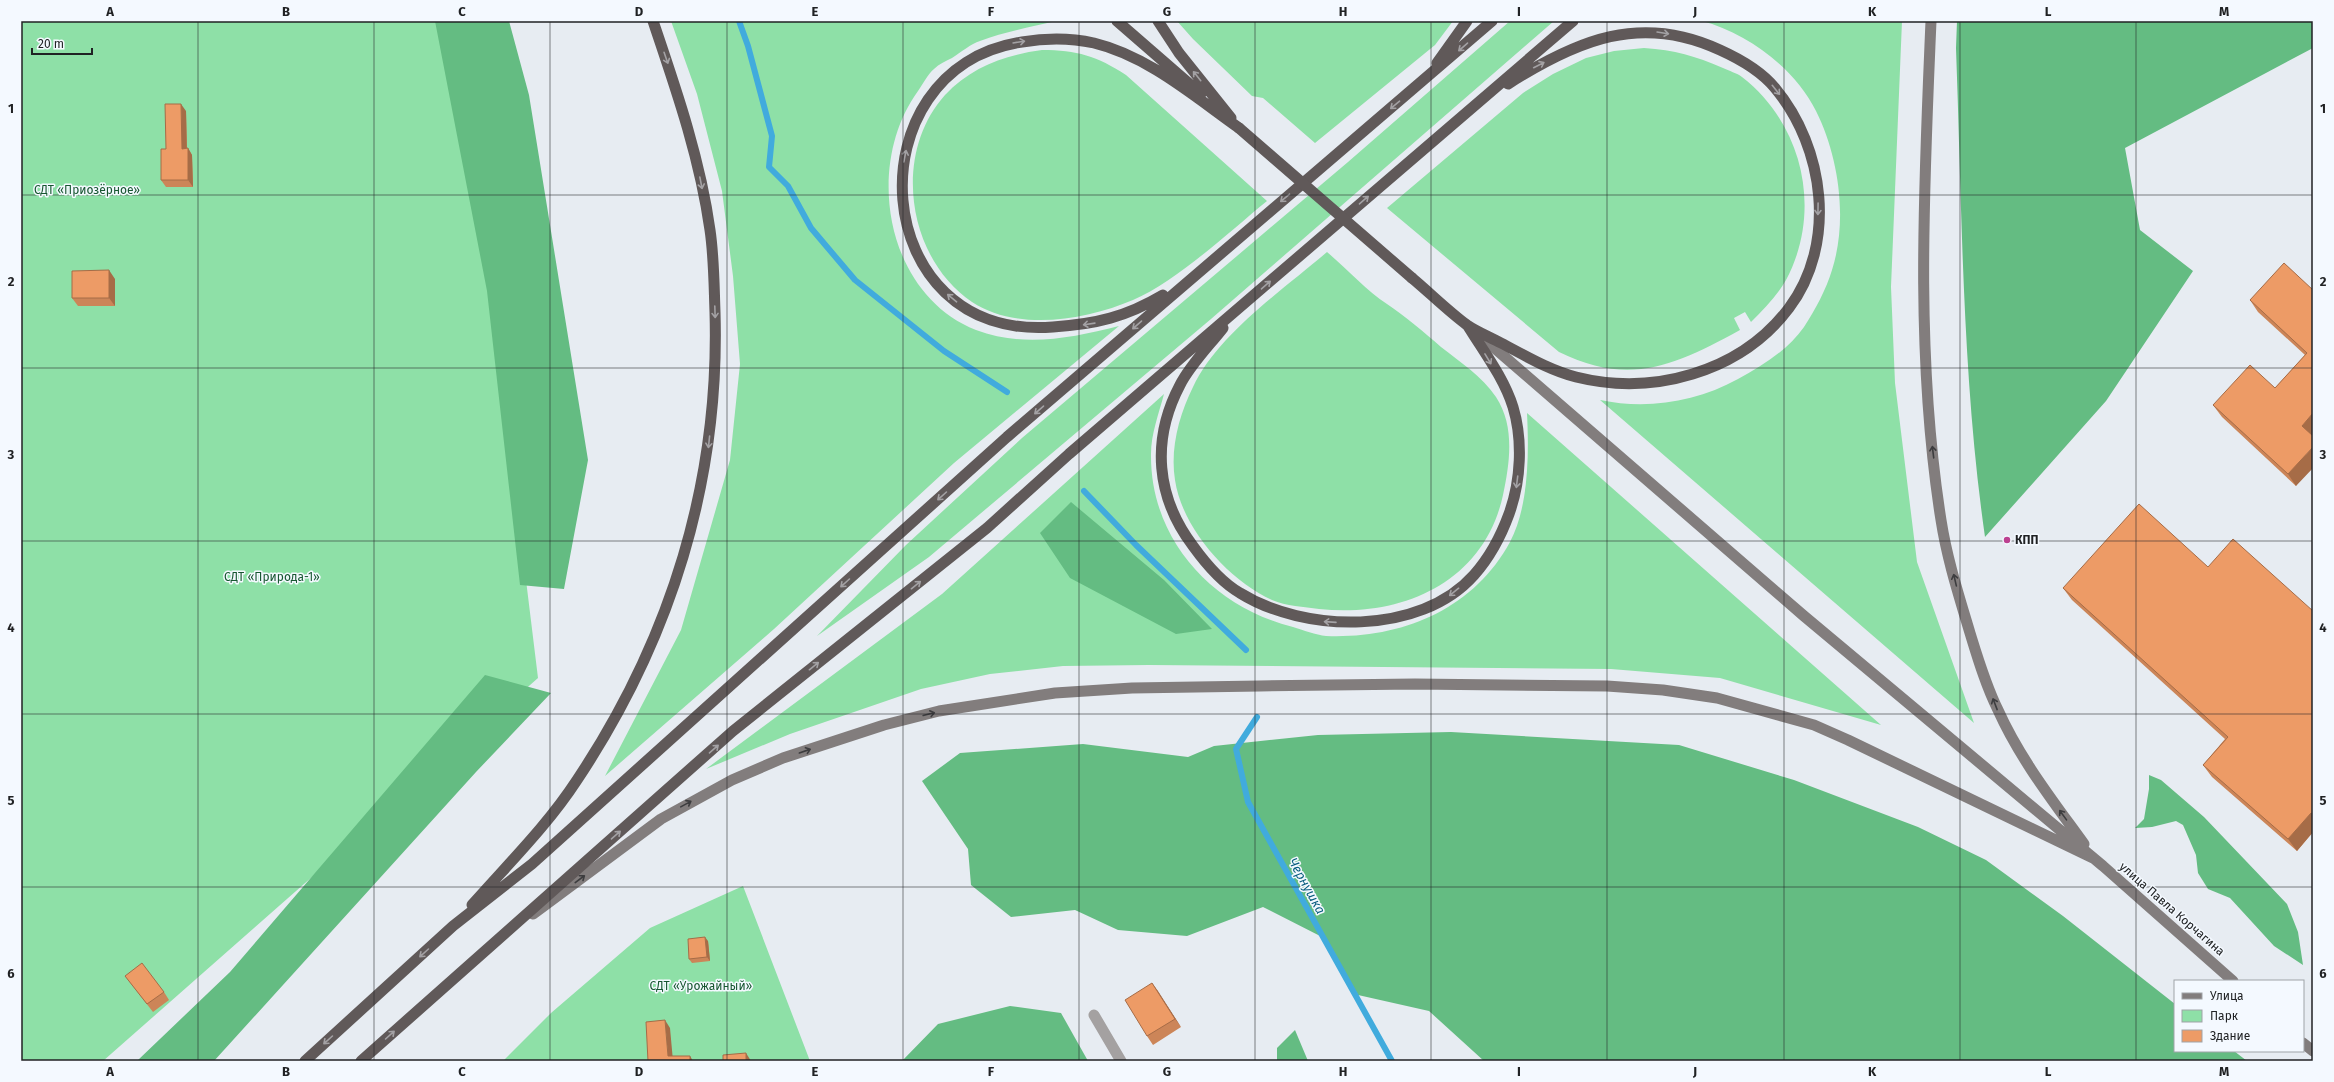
<svg xmlns="http://www.w3.org/2000/svg" width="2334" height="1082" font-family="'Fira Sans',sans-serif">
	<style>
		.green { fill: #8ee0a7 }
		.forest { fill: #64bc82 }
		.lines { fill: none; stroke-linecap: round; stroke-linejoin: round }
		.stream { stroke: #41abdd; stroke-width: 6 }
		.minor { stroke: #a4a1a1; stroke-width: 11 }
		.secondary { stroke: #827d7d; stroke-width: 11 }
		.trunk { stroke: #605959; stroke-width: 11 }
		.trunk-bridge { stroke: #605959; stroke-width: 11 }
		.wall { fill: #cc8558 }
		.shaded-wall { fill: #a66c47 }
		.building { fill: #ed9b66; stroke: #a66c47 }
		.oneway { stroke: #a3a1a4 }
		.oneway2 { stroke: #3d3d3f }
		.grid { fill: none; stroke: #202224; stroke-width: 1; stroke-opacity: 0.55 }
		.poi-dot { fill: #bc4090; stroke: #f4f9ff; stroke-width: 1.5 }
		.labels { text-anchor: middle; dominant-baseline: central; stroke-width: 3; stroke-linejoin: round; paint-order: stroke }
		.park-label { font-size: 12px; fill: #175731; stroke: #f4f9ff }
		.poi-label { font-size: 12px; font-weight: bold; fill: #202224; stroke: #f4f9ff; text-anchor: start }
		.street-label { font-size: 12px; fill: #202224; stroke: #f4f9ff }
		.water-label { font-size: 13px; font-style: italic; fill: #085d7f; stroke: #f4f9ff }
		.neatline { fill: none; stroke: #202224; stroke-width: 1.5 }
		.grid-label { font-size: 13px; text-anchor: middle; font-weight: bold; fill: #202224 }
	</style>
	<rect width="100%" height="100%" fill="#e7ecf2"/>
	<!-- green -->
	<path class="green" d="M 21,21 L 450,21 L 478,188 L 538,678 L 103,1061 L 21,1061 Z
		M 671,21 L 1056,21 C 1031,27 1004,32 980,41 C 971,44 961,52 952,58 C 946,61 939,64 934,69 C 928,74 923,84 918,91 C 864,165 885,294 976,330 C 1024,348 1071,338 1119,326 L 954,463 L 774,629 L 605,776 L 681,630 L 730,460 L 740,364 L 733,276 L 722,191 L 697,94 Z
		M 1177,21 L 1453,21 L 1435,45 L 1315,143 L 1263,98 L 1252,96 L 1193,39 Z
		M 1510,21 L 1554,21 L 1211,319 L 929,557 L 817,636 L 906,545 L 1022,438 L 1348,162 Z
		M 1702,21 L 1902,21 L 1891,287 L 1895,383 L 1917,562 L 1974,723 L 1600,400 C 1647,410 1696,402 1738,379 C 1762,366 1788,350 1804,327 C 1815,310 1826,290 1832,270 C 1848,220 1839,157 1816,111 C 1795,68 1747,33 1702,21 Z
		M 1644,48 C 1675,50 1695,56 1723,68 C 1729,71 1737,73 1742,77 C 1803,124 1823,211 1786,280 C 1777,296 1764,309 1751,322 L 1745,312 L 1734,318 L 1740,330 C 1676,365 1630,387 1559,352 L 1387,208 L 1523,93 L 1553,74 L 1586,58 L 1614,51 Z
		M 1042,50 C 1077,50 1097,56 1126,75 L 1267,201 C 1229,232 1177,281 1133,300 C 1086,320 1018,332 972,302 C 907,258 892,154 945,95 C 971,67 1005,55 1042,50 Z
		M 1327,252 C 1346,268 1367,291 1387,304 C 1405,316 1424,332 1441,347 C 1460,362 1482,376 1496,397 C 1515,426 1510,462 1503,495 C 1484,583 1401,618 1319,609 C 1304,607 1286,606 1272,600 C 1228,580 1182,528 1175,480 C 1170,449 1179,415 1193,387 C 1217,335 1284,289 1327,252 Z
		M 1164,394 C 1159,413 1151,434 1151,454 C 1150,540 1213,607 1293,627 C 1303,630 1316,635 1326,636 C 1401,639 1473,610 1510,542 C 1529,506 1529,453 1527,413 L 1881,725 L 1720,678 L 1611,669 L 1149,665 L 1063,666 L 990,674 L 921,689 L 790,734 L 706,769 L 942,594 Z
		M 743,886 L 810,1061 L 503,1061 L 551,1013 L 650,928 Z"/>
	<!-- forest -->
	<path class="forest" d="M 435,21 L 509,21 L 529,95 L 588,460 L 564,589 L 520,585 L 487,291 Z
		M 1957,21 L 2313,21 L 2313,48 L 2125,148 L 2140,230 L 2193,271 L 2106,401 L 1985,537 C 1962,377 1962,210 1956,48 Z
		M 1071,502 L 1164,580 L 1212,629 L 1176,634 L 1070,578 L 1040,533 Z
		M 485,675 L 551,693 L 476,772 L 214,1061 L 137,1061 L 230,972 Z
		M 1451,732 L 1679,745 L 1794,780 L 1918,827 L 1986,860 L 2063,916 L 2175,1004 L 2175,1051 L 2234,1051 L 2247,1061 L 1484,1061 L 1429,1011 L 1358,995 L 1326,939 L 1263,907 L 1187,936 L 1118,930 L 1075,910 L 1011,917 L 971,885 L 968,849 L 922,781 L 960,753 L 1083,744 L 1188,757 L 1214,746 L 1318,735 Z
		M 2149,775 L 2161,780 L 2204,817 L 2287,904 L 2298,932 L 2303,965 L 2274,946 L 2230,898 L 2208,889 L 2198,873 L 2196,855 L 2183,825 L 2176,821 L 2152,827 L 2135,828 L 2144,819 L 2149,789 Z
		M 1010,1006 L 1061,1013 L 1088,1061 L 902,1061 L 938,1024 Z
		M 1295,1030 L 1308,1061 L 1277,1061 L 1277,1048 Z"/>
	<g class="lines">
		<!-- stream -->
		<path class="stream" d="M 739,21 L 748,46 L 772,136 L 769,167 L 788,186 L 811,228 L 855,280 L 944,351 L 1007,392
			M 1084,491 L 1136,545 L 1246,650
			M 1257,717 L 1236,749 L 1248,802 L 1392,1061"/>
		<!-- minor -->
		<path class="minor" d="M 1094,1015 L 1121,1061"/>
		<!-- secondary -->
		<path class="secondary" d="M 1931,21 C 1924,187 1915,356 1941,520 C 1947,559 1959,596 1970,633 C 1978,659 1986,686 1998,710 C 2020,759 2053,801 2084,844
			M 1476,332 L 1804,616 L 2103,866 L 2233,981
			M 533,914 L 661,819 L 732,780 L 783,758 L 884,725 L 939,711 L 1055,693 L 1132,688 L 1260,686 L 1415,684 L 1607,686 L 1663,690 L 1717,698 L 1814,725 L 1848,740 L 2093,858
			M 2303,1043 L 2313,1051"/>
		<!-- trunk -->
		<path class="trunk" d="M 1117,21 L 1201,94
			M 1158,21 L 1179,53 L 1231,118
			M 1437,63 L 1467,21
			M 1412,278 C 1430,293 1448,311 1467,325 C 1477,332 1490,337 1501,343 C 1526,356 1549,370 1576,377 C 1652,396 1740,373 1789,308 C 1837,244 1825,148 1775,88 C 1761,71 1740,59 1720,50 C 1641,13 1577,40 1508,84
			M 1163,295 C 1126,317 1096,324 1053,327 C 866,342 850,68 1022,42 C 1046,38 1071,38 1094,43 C 1148,56 1195,97 1239,128
			M 1223,328 C 1209,346 1190,365 1180,385 C 1151,440 1156,497 1193,546 C 1206,564 1221,582 1240,593 C 1304,633 1420,636 1474,575 C 1490,557 1501,536 1509,514 C 1521,481 1523,440 1513,407 C 1504,378 1484,352 1468,326
			M 472,905 C 508,864 547,826 577,780 C 671,639 720,481 715,312 C 714,285 714,257 710,230 C 700,158 676,89 653,21
			M 305,1061 L 453,926 L 532,864 L 1007,437 L 1492,21
			M 361,1061 L 733,731 L 987,528 L 1069,454 L 1573,21"/>
		<!-- trunk-bridge -->
		<path class="trunk-bridge" d="M 1239,128 L 1412,278"/>
	</g>
	<!-- wall -->
	<path class="wall" d="M 186,111 L 187,148 L 188,148 L 192,155 L 193,187 L 166,187 L 161,180 L 166,149 Z
		M 115,279 L 115,306 L 78,306 L 72,298 Z
		M 2313,290 L 2312,435 L 2296,486 L 2222,417 L 2213,405 L 2275,388 L 2305,355 L 2258,312 L 2250,300 Z
		M 2208,567 L 2313,611 L 2313,832 L 2297,851 L 2212,777 L 2203,765 L 2225,739 L 2072,600 L 2063,588 Z
		M 708,941 L 710,961 L 692,963 L 689,959 Z
		M 125,976 L 164,992 L 169,1000 L 153,1012 Z
		M 1152,983 L 1181,1027 L 1153,1045 L 1147,1036 Z"/>
	<!-- shaded-wall -->
	<path class="shaded-wall" d="M 181,104 L 186,111 L 187,156 L 182,149 Z
		M 188,148 L 192,155 L 193,187 L 188,180 Z
		M 109,270 L 115,279 L 115,306 L 109,298 Z
		M 2313,413 L 2313,435 L 2310,438 L 2302,426 Z
		M 2313,447 L 2313,468 L 2296,486 L 2288,474 Z
		M 2311,813 L 2313,815 L 2313,832 L 2297,851 L 2288,839 Z
		M 705,937 L 708,941 L 710,961 L 707,957 Z
		M 1152,983 L 1158,991 L 1181,1027 L 1175,1019 Z
		M 665,1020 L 670,1028 L 673,1061 L 668,1056 Z
		M 746,1053 L 751,1061 L 746,1061 Z
		M 690,1056 L 693,1061 L 690,1061 Z"/>
	<!-- building -->
	<path class="building" d="M 165,104 L 181,104 L 182,149 L 188,148 L 188,180 L 161,180 L 161,149 L 166,149 Z
		M 2284,263 L 2313,290 L 2313,413 L 2302,426 L 2313,436 L 2313,447 L 2288,474 L 2213,405 L 2250,365 L 2275,388 L 2307,353 L 2250,300 Z
		M 109,270 L 109,298 L 72,298 L 72,271 Z
		M 2139,504 L 2208,567 L 2233,539 L 2313,611 L 2313,814 L 2311,813 L 2288,839 L 2203,765 L 2228,737 L 2063,588 Z
		M 705,937 L 707,957 L 689,959 L 688,939 Z
		M 142,963 L 164,992 L 147,1004 L 125,976 Z
		M 1152,983 L 1175,1019 L 1147,1036 L 1125,1000 Z
		M 665,1020 L 668,1056 L 690,1056 L 690,1061 L 648,1061 L 646,1022 Z
		M 746,1053 L 746,1061 L 723,1061 L 723,1055 Z"/>
	<!-- one-way arrows -->
	<defs><path id="oneway-shaft" d="M-6 0H5M1.5-3L5.5 0L1.5 3" fill="none" stroke-width="1.6" stroke-linecap="round" stroke-linejoin="round"/></defs>
	<g class="oneway">
		<use href="#oneway-shaft" transform="translate(1663 33) rotate(9)"/>
		<use href="#oneway-shaft" transform="translate(1019 42) rotate(-9)"/>
		<use href="#oneway-shaft" transform="translate(1463 47) rotate(139)"/>
		<use href="#oneway-shaft" transform="translate(666 58) rotate(71)"/>
		<use href="#oneway-shaft" transform="translate(1539 65) rotate(-27)"/>
		<use href="#oneway-shaft" transform="translate(1197 76) rotate(-129)"/>
		<use href="#oneway-shaft" transform="translate(1776 90) rotate(51)"/>
		<use href="#oneway-shaft" transform="translate(1395 105) rotate(140)"/>
		<use href="#oneway-shaft" transform="translate(905 156) rotate(-79)"/>
		<use href="#oneway-shaft" transform="translate(701 183) rotate(79)"/>
		<use href="#oneway-shaft" transform="translate(1285 198) rotate(140)"/>
		<use href="#oneway-shaft" transform="translate(1364 200) rotate(-41)"/>
		<use href="#oneway-shaft" transform="translate(1818 209) rotate(91)"/>
		<use href="#oneway-shaft" transform="translate(1266 285) rotate(-41)"/>
		<use href="#oneway-shaft" transform="translate(952 298) rotate(-140)"/>
		<use href="#oneway-shaft" transform="translate(715 312) rotate(88)"/>
		<use href="#oneway-shaft" transform="translate(1089 324) rotate(172)"/>
		<use href="#oneway-shaft" transform="translate(1137 325) rotate(139)"/>
		<use href="#oneway-shaft" transform="translate(1488 359) rotate(59)"/>
		<use href="#oneway-shaft" transform="translate(1039 410) rotate(139)"/>
		<use href="#oneway-shaft" transform="translate(709 442) rotate(96)"/>
		<use href="#oneway-shaft" transform="translate(1517 482) rotate(97)"/>
		<use href="#oneway-shaft" transform="translate(942 496) rotate(138)"/>
		<use href="#oneway-shaft" transform="translate(845 583) rotate(138)"/>
		<use href="#oneway-shaft" transform="translate(916 585) rotate(-39)"/>
		<use href="#oneway-shaft" transform="translate(1454 592) rotate(141)"/>
		<use href="#oneway-shaft" transform="translate(1330 622) rotate(-176)"/>
		<use href="#oneway-shaft" transform="translate(814 666) rotate(-39)"/>
		<use href="#oneway-shaft" transform="translate(714 749) rotate(-41)"/>
		<use href="#oneway-shaft" transform="translate(616 835) rotate(-41)"/>
		<use href="#oneway-shaft" transform="translate(424 953) rotate(138)"/>
		<use href="#oneway-shaft" transform="translate(390 1035) rotate(-42)"/>
		<use href="#oneway-shaft" transform="translate(328 1040) rotate(138)"/>
	</g>
	<g class="oneway2">
		<use href="#oneway-shaft" transform="translate(1933 452) rotate(-97)"/>
		<use href="#oneway-shaft" transform="translate(1955 580) rotate(-103)"/>
		<use href="#oneway-shaft" transform="translate(1995 704) rotate(-111)"/>
		<use href="#oneway-shaft" transform="translate(929 714) rotate(-14)"/>
		<use href="#oneway-shaft" transform="translate(805 751) rotate(-19)"/>
		<use href="#oneway-shaft" transform="translate(686 804) rotate(-29)"/>
		<use href="#oneway-shaft" transform="translate(2063 815) rotate(-126)"/>
		<use href="#oneway-shaft" transform="translate(580 879) rotate(-37)"/>
	</g>
	<!-- grid -->
	<path class="grid" d="M 198,21 L 198,1061M 374,21 L 374,1061M 550,21 L 550,1061M 727,21 L 727,1061M 903,21 L 903,1061M 1079,21 L 1079,1061M 1255,21 L 1255,1061M 1431,21 L 1431,1061M 1607,21 L 1607,1061M 1784,21 L 1784,1061M 1960,21 L 1960,1061M 2136,21 L 2136,1061M 21,195 L 2313,195M 21,368 L 2313,368M 21,541 L 2313,541M 21,714 L 2313,714M 21,887 L 2313,887"/>
	<!-- markers -->
	<circle class="poi-dot" cx="2007" cy="540" r="4"/>
	<g class="labels">
		<!-- park labels -->
		<g class="park-label">
			<text x="87" y="190">СДТ «Приозёрное»</text>
			<text x="272" y="577">СДТ «Природа-1»</text>
			<text x="701" y="986">СДТ «Урожайный»</text>
		</g>
		<!-- poi labels -->
		<g class="poi-label">
			<text x="2015" y="540">КПП</text>
		</g>
		<!-- street labels -->
		<g class="street-label">
			<text transform="translate(2172 909) rotate(41)">улица Павла Корчагина</text>
		</g>
		<!-- water labels -->
		<g class="water-label">
			<text transform="translate(1307 886) rotate(61)">Чернушка</text>
		</g>
	</g>
	<!-- border -->
	<rect width="2334" height="1082" fill="none" stroke="#f4f9ff" stroke-width="44"/>
	<!-- legend -->
	<rect x="2174" y="980" width="130" height="72" fill="#f4f9ff" stroke="#9fa3a7"/>
	<rect x="2182" y="993" width="20" height="6" fill="#827d7d" stroke="#9fa3a7"/>
	<text x="2210" y="1000" font-size="12" fill="#202224">Улица</text>
	<rect x="2182" y="1010" width="20" height="12" fill="#8ee0a7" stroke="#9fa3a7"/>
	<text x="2210" y="1020" font-size="12" fill="#202224">Парк</text>
	<rect x="2182" y="1030" width="20" height="12" fill="#ed9b66" stroke="#9fa3a7"/>
	<text x="2210" y="1040" font-size="12" fill="#202224">Здание</text>
	<!-- scale -->
	<path d="M32 48v6h60v-6" fill="none" stroke="#202224" stroke-width="2"/>
	<text x="38" y="48" font-size="12" fill="#202224" stroke="#f4f9ff" stroke-width="3" paint-order="stroke">20 m</text>
	<rect x="22" y="22" width="2290" height="1038" class="neatline"/>
	<g class="grid-label">
		<text x="110" y="16">A</text>
		<text x="286" y="16">B</text>
		<text x="462" y="16">C</text>
		<text x="639" y="16">D</text>
		<text x="815" y="16">E</text>
		<text x="991" y="16">F</text>
		<text x="1167" y="16">G</text>
		<text x="1343" y="16">H</text>
		<text x="1519" y="16">I</text>
		<text x="1695" y="16">J</text>
		<text x="1872" y="16">K</text>
		<text x="2048" y="16">L</text>
		<text x="2224" y="16">M</text>
		<text x="11" y="113">1</text>
		<text x="2323" y="113">1</text>
		<text x="11" y="286">2</text>
		<text x="2323" y="286">2</text>
		<text x="11" y="459">3</text>
		<text x="2323" y="459">3</text>
		<text x="11" y="632">4</text>
		<text x="2323" y="632">4</text>
		<text x="11" y="805">5</text>
		<text x="2323" y="805">5</text>
		<text x="11" y="978">6</text>
		<text x="2323" y="978">6</text>
		<text x="110" y="1076">A</text>
		<text x="286" y="1076">B</text>
		<text x="462" y="1076">C</text>
		<text x="639" y="1076">D</text>
		<text x="815" y="1076">E</text>
		<text x="991" y="1076">F</text>
		<text x="1167" y="1076">G</text>
		<text x="1343" y="1076">H</text>
		<text x="1519" y="1076">I</text>
		<text x="1695" y="1076">J</text>
		<text x="1872" y="1076">K</text>
		<text x="2048" y="1076">L</text>
		<text x="2224" y="1076">M</text>
	</g>
</svg>
